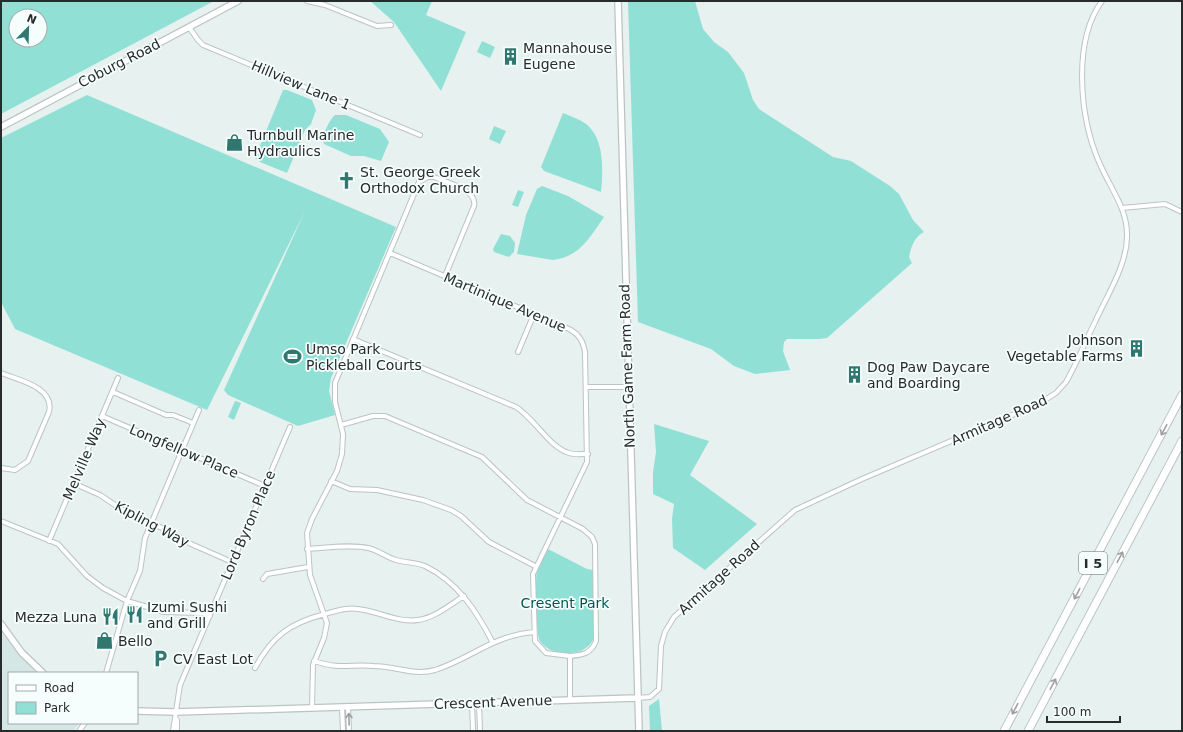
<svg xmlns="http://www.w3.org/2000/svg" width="1183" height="732" font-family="'DejaVu Sans',sans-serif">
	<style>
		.built { fill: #d4e7e4 }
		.green { fill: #90e0d6; fill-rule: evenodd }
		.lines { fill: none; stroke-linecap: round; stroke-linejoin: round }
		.street-casing { stroke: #bbc4c3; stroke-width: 6 }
		.secondary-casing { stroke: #bbc4c3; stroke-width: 8 }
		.highway-casing { stroke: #bbc4c3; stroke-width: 9 }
		.street { stroke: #fff; stroke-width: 4 }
		.secondary { stroke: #fff; stroke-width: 5.5 }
		.highway { stroke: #fff; stroke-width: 7 }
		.oneway { stroke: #9ea0a0 }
		.labels { text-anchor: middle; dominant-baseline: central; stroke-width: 3.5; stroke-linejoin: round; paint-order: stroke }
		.shield { fill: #f5fefd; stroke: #666a6a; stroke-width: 1 }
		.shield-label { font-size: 13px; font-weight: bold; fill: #282b2b }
		.poi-label { font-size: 14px; fill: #282b2b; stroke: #f5fefd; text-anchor: start }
		.street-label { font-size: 14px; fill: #282b2b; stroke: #f5fefd }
		.park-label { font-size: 14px; fill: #015750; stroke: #f5fefd }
	</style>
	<rect width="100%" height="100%" fill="#e7f1ef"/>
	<!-- built -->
	<path class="built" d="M 1,632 L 18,654 L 37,673 L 9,673 L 9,723 L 79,723 L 73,731 L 1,731 Z"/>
	<!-- green -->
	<path class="green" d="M 1,1 L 214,1 L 1,114 ZM 16,16 L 40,16 L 40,40 L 16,40 Z
		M 370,1 L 432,1 L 426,15 L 466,32 L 441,91 L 394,22 Z
		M 628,1 L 695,1 L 703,29 L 714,42 L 728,52 L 744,73 L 753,100 L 759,109 L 833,157 L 851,161 L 890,186 L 899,194 L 913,220 L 924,232 C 914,237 911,247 909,257 L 912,263 L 827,338 L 819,339 L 787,339 L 784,342 L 783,351 L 790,370 L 755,374 L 734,366 L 711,349 L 638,322 Z
		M 482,41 L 495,47 L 490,58 L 477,52 Z
		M 283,90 L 287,90 L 312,100 L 316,110 L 311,124 L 305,130 L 287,173 L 260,162 L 255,158 Z
		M 87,95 L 396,227 L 331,378 L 329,391 L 335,415 L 298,426 L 228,395 L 224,390 L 305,211 L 207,410 L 15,329 L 1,302 L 1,138 Z
		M 563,113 C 570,116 579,119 586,124 C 605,139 603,171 601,192 L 544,171 L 541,167 Z
		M 335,115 L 346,115 L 380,129 L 389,142 L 381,161 L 364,156 L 351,156 L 324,144 C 321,137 329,120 335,115 Z
		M 494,126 L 506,131 L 500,144 L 489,139 Z
		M 542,186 L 568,196 L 604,217 C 589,238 581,256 553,260 L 517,254 L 526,215 L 537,189 Z
		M 518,190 L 524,192 L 518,207 L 512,205 Z
		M 501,234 L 510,236 L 515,243 L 514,252 L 509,257 L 494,252 L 493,249 Z
		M 235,401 L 241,403 L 234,420 L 228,417 Z
		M 654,424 L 709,441 L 690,475 L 757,524 L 705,570 L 673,548 L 672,519 L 674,504 L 653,494 L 653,472 L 656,452 Z
		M 548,549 L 587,569 L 593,570 L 594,637 C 588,658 551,658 540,641 C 536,635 535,579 537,571 C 539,564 544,556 548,549 Z
		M 659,699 L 662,731 L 650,731 L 649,706 Z"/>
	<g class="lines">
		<defs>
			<path id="street" d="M 307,1 L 325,5 L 377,26 L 391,25
				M 189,27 L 198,40 L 203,45 L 420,135
				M 1122,208 L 1165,204 L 1182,212
				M 390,253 L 569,329 C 579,334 583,341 585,352 L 587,462 L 533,574 L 535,641 L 546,653 L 570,656 L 570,700
				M 353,339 L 516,407 C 534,418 549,447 569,453 C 575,455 582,454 588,454
				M 518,352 L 534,314
				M 1,373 C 18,380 55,387 49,412 L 28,461 L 15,470 L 1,468
				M 586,387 L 628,387
				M 113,392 L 166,415 L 173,415 L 193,423
				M 102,416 L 265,486
				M 341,425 L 373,416 L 385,416 L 482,457 L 527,500 L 583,529 L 592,537 L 595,544 L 596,641 C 591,654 582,655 570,656
				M 331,481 L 350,489 L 377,490 L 423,500 L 451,510 L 461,516 L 489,542 L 535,566
				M 73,483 L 100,495 L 124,511 L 171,532 L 191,544 L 232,562
				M 1,521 L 58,544 L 87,576 L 103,588 L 127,601 L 164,612 L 202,613 L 210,616
				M 49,541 L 118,378
				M 307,549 C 326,548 349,544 368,548 C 378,550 386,557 396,560 C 406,563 416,562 425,566 C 458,582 477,612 493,643
				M 263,579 L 267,574 L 308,567
				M 314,661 C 341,670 349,664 374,666 C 395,666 414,676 435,670 C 470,659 494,635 534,632
				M 255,668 C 272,636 290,623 325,614 C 336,611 347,607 358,609 C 378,611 398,623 418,620 C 434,618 450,605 464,596
				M 106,673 L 127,601 L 140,571 L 145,538 L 199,410
				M 637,698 L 650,697 L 659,689 L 661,646 L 665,632 L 674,617 L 795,510 L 862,479 L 1038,404 L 1056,393 L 1066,382 C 1077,363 1085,342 1095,322 C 1107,295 1128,264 1127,234 C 1127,208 1109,186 1099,162 C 1080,118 1072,42 1102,1
				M 472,703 L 473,731
				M 479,703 L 480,731
				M 342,707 L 343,731
				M 348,707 L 349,731
				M 312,708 L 313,665 L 324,638 L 327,623 L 310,575 L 307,533 L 312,519 L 337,471 L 342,454 L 343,434 L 335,402 L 335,383 L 419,182 L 428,177 L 434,177 C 446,182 478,190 474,206 L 445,276
				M 175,718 L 177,720 L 177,731
				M 79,731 L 85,723
				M 173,731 L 180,685 L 290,427"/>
			<path id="secondary" d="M 618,1 L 639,731
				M 1,127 L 238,1
				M 1,624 L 22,653 L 43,673
				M 137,711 L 176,712 L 637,698"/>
			<path id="highway" d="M 1004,731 L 1182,395
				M 1028,731 L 1182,441"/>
		</defs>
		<!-- street casing -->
		<use href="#street" class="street-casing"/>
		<!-- secondary casing -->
		<use href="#secondary" class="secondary-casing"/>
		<!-- highway casing -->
		<use href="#highway" class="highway-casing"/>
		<!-- street -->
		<use href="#street" class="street"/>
		<!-- secondary -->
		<use href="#secondary" class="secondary"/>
		<!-- highway -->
		<use href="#highway" class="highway"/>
	</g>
	<!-- one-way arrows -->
	<defs><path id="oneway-shaft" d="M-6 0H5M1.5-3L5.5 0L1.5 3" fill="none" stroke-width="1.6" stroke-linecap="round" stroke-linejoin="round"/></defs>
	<g class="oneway">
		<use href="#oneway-shaft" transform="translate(1164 430) rotate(118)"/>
		<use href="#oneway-shaft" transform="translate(1120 557) rotate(-62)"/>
		<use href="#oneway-shaft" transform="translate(1077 594) rotate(118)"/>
		<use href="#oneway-shaft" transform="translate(1053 684) rotate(-62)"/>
		<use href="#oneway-shaft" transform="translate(1015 709) rotate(118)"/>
		<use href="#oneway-shaft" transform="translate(349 719) rotate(-91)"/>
	</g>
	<!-- icons -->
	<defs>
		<symbol id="building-bare" viewBox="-9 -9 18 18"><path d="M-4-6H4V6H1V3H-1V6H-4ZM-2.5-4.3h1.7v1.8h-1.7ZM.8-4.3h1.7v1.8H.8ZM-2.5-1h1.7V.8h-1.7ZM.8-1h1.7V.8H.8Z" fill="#307770" stroke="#f5fefd" stroke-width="2.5" paint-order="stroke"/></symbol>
		<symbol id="shop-bare" viewBox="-9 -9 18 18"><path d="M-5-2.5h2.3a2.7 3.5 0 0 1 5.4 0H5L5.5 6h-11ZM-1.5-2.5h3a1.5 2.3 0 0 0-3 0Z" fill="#307770" stroke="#f5fefd" stroke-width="2.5" paint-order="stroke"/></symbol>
		<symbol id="church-bare" viewBox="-9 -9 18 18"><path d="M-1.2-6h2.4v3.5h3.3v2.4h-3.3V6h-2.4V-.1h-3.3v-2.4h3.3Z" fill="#307770" stroke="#f5fefd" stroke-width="2.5" paint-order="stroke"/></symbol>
		<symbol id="stadium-bare" viewBox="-9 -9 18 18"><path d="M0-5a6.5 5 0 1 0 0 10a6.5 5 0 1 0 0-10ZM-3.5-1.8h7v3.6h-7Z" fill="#307770" stroke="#f5fefd" stroke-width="2.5" paint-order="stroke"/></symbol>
		<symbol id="restaurant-bare" viewBox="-9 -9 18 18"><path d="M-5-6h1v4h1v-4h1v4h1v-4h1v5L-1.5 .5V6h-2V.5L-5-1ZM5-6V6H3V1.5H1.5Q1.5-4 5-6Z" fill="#307770" stroke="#f5fefd" stroke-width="2.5" paint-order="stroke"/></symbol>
		<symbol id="parking-bare" viewBox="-9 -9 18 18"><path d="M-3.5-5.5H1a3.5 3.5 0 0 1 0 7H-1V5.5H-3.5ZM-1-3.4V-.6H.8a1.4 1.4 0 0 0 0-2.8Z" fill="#307770" stroke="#f5fefd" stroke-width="2.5" paint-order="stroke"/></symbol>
	</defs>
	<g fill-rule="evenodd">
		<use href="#building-bare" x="498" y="44" width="25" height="25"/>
		<use href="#shop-bare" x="222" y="130" width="25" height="25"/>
		<use href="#church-bare" x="334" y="168" width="25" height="25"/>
		<use href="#building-bare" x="1124" y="336" width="25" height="25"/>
		<use href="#stadium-bare" x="280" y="344" width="25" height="25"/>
		<use href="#building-bare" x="842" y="362" width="25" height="25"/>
		<use href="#restaurant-bare" x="122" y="602" width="25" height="25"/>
		<use href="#restaurant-bare" x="98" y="604" width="25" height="25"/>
		<use href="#shop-bare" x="92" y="628" width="25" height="25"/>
		<use href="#parking-bare" x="148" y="646" width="25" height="25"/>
	</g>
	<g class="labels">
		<!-- shield labels -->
		<rect class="shield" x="1079" y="552" width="28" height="22" rx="3"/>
		<g class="shield-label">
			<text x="1093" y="563">I 5</text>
		</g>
		<!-- poi labels -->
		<g class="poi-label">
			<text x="523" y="48">Mannahouse<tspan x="523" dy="16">Eugene</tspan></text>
			<text x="247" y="135">Turnbull Marine<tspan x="247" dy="16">Hydraulics</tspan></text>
			<text x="360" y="172">St. George Greek<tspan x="360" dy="16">Orthodox Church</tspan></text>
			<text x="1123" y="340" text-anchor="end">Johnson<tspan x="1123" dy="16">Vegetable Farms</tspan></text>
			<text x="306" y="349">Umso Park<tspan x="306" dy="16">Pickleball Courts</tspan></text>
			<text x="867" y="367">Dog Paw Daycare<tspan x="867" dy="16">and Boarding</tspan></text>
			<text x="147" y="607">Izumi Sushi<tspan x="147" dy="16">and Grill</tspan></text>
			<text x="97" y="617" text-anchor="end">Mezza Luna</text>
			<text x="118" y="641">Bello</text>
			<text x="173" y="659">CV East Lot</text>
		</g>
		<!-- street labels -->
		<g class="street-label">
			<text transform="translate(119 63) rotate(-27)">Coburg Road</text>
			<text transform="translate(301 85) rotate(23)">Hillview Lane 1</text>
			<text transform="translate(505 302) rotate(23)">Martinique Avenue</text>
			<text transform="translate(627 366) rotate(-92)">North Game Farm Road</text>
			<text transform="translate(999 420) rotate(-24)">Armitage Road</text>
			<text transform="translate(184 451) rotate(23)">Longfellow Place</text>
			<text transform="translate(84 459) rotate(-67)">Melville Way</text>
			<text transform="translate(152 524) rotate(28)">Kipling Way</text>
			<text transform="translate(248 525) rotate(-67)">Lord Byron Place</text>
			<text transform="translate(719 577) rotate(-42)">Armitage Road</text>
			<text transform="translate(493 702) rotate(-2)">Crescent Avenue</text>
		</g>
		<!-- park labels -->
		<g class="park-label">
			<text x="565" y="603">Cresent Park</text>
		</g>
	</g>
	<!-- border -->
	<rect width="1183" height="732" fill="none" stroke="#282b2b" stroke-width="4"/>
	<!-- legend -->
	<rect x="8" y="672" width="130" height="52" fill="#f5fefd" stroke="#a3aaa9"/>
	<rect x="16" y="685" width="20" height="6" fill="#ffffff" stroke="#a3aaa9"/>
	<text x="44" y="692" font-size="12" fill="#282b2b">Road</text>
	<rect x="16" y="702" width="20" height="12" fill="#90e0d6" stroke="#a3aaa9"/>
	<text x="44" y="712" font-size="12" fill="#282b2b">Park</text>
	<!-- north arrow -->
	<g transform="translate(28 28) rotate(23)"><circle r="19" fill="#f5fefd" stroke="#a3aaa9"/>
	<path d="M0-3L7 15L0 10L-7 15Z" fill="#307770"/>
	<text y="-6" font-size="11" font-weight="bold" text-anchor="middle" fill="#282b2b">N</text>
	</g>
	<!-- scale -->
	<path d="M1047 716v6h73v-6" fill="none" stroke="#282b2b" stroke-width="2"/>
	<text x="1053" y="716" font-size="12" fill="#282b2b" stroke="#f5fefd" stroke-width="3" paint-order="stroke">100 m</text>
</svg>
